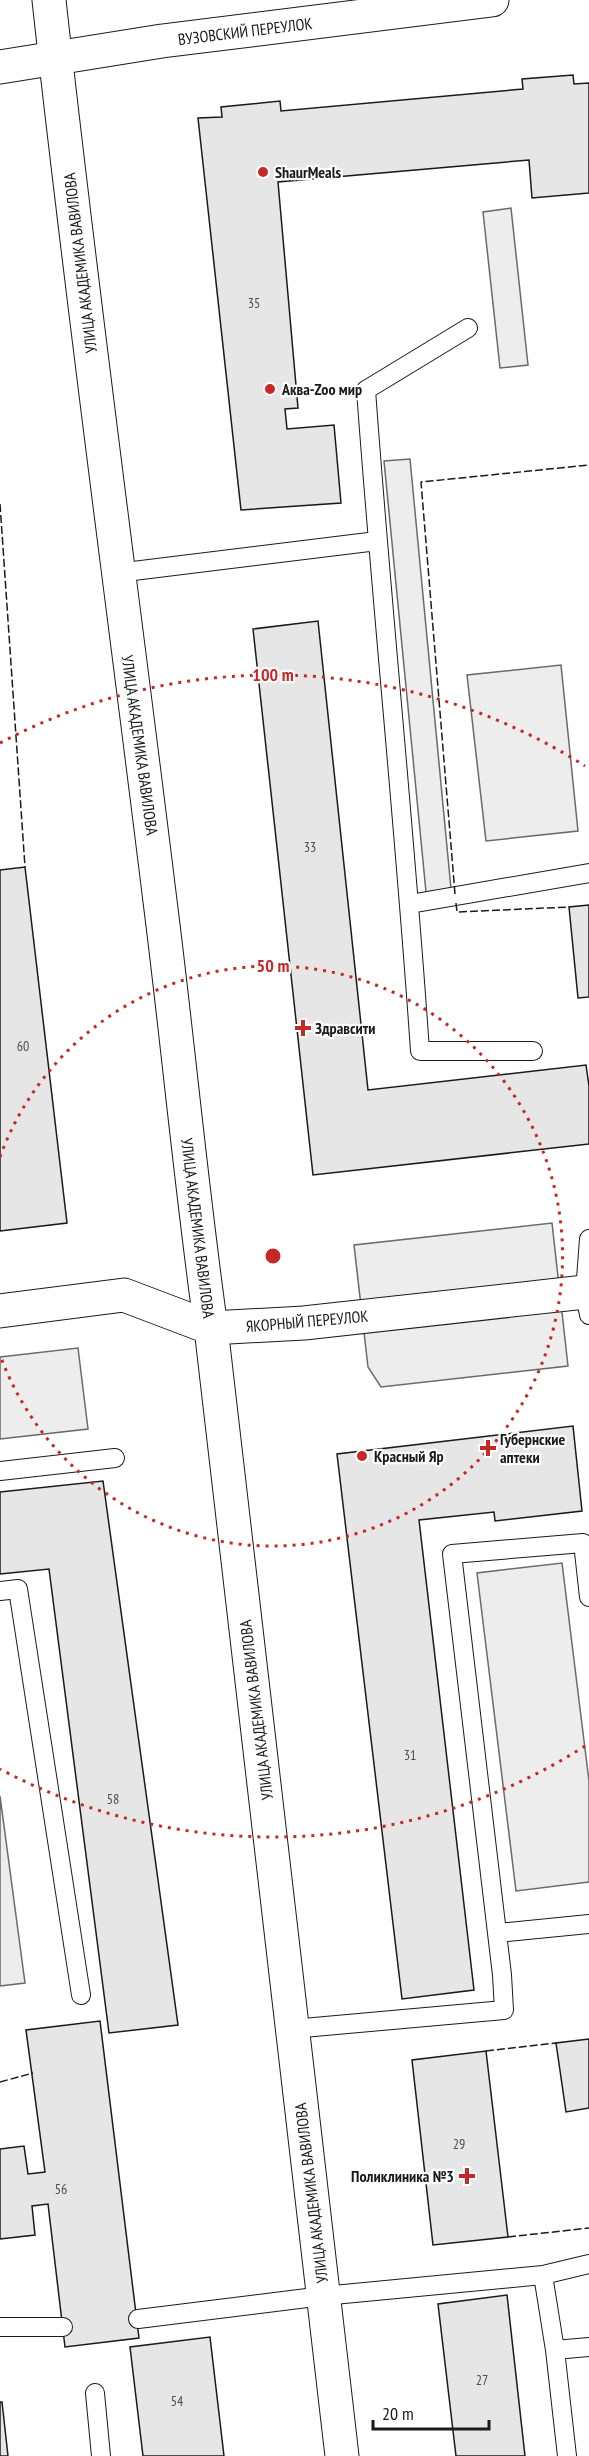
<svg xmlns="http://www.w3.org/2000/svg" width="589" height="2456" font-family="'PT Sans Narrow',sans-serif">
	<style>
		.built { fill: #ededed; stroke: #6a6a6a; stroke-width: 1.5 }
		.building { fill: #e6e6e6; stroke: #1a1a1a; stroke-width: 1.5 }
		.lines { fill: none; stroke-linecap: round; stroke-linejoin: round }
		.lane-casing { stroke: #1a1a1a; stroke-width: 20 }
		.street-casing { stroke: #1a1a1a; stroke-width: 35 }
		.secondary-casing { stroke: #1a1a1a; stroke-width: 35 }
		.lane { stroke: #fff; stroke-width: 18 }
		.street { stroke: #fff; stroke-width: 33 }
		.secondary { stroke: #fff; stroke-width: 33 }
		.fence { stroke: #1a1a1a; stroke-width: 1.5; stroke-dasharray: 8 3; stroke-linecap: butt }
		.ring { fill: none; stroke: #c62828; stroke-width: 3; stroke-dasharray: 3 6 }
		.poi-dot { fill: #c62828; stroke: #fff; stroke-width: 2 }
		.labels { text-anchor: middle; dominant-baseline: central; stroke-width: 4.5; stroke-linejoin: round; paint-order: stroke }
		.number-label { font-size: 14px; fill: #4d4d4d }
		.street-label { font-size: 16px; fill: #1a1a1a; stroke: #fff }
		.poi-label { font-size: 16px; font-weight: bold; fill: #1a1a1a; stroke: #fff; text-anchor: start }
		.centre { fill: #c62828; stroke: #fff; stroke-width: 3 }
		.ring-label { font-size: 18px; text-anchor: middle; font-weight: bold; fill: #c62828; stroke: #fff; stroke-width: 4.5; stroke-linejoin: round; paint-order: stroke }
	</style>
	<rect width="100%" height="100%" fill="#fff"/>
	<!-- built -->
	<path class="built" d="M 511,208 L 528,365 L 500,368 L 483,212 Z
		M 410,459 L 451,889 L 426,892 L 384,461 Z
		M 561,665 L 578,831 L 486,841 L 467,675 Z
		M 552,1223 L 568,1366 L 381,1387 L 368,1367 L 354,1245 Z
		M 78,1348 L 88,1429 L 0,1439 L 0,1357 Z
		M 562,1563 L 589,1781 L 589,1882 L 516,1891 L 477,1573 Z
		M 0,1796 L 25,1983 L 0,1986 Z"/>
	<!-- building -->
	<path class="building" d="M 573,75 L 574,84 L 589,83 L 589,193 L 532,198 L 529,160 L 278,182 L 298,408 L 285,409 L 287,429 L 334,425 L 341,503 L 241,510 L 198,118 L 222,117 L 221,107 L 280,101 L 281,111 L 523,89 L 522,79 Z
		M 318,621 L 368,1090 L 586,1065 L 589,1086 L 589,1144 L 313,1175 L 253,629 Z
		M 25,867 L 67,1223 L 0,1231 L 0,870 Z
		M 589,905 L 589,997 L 578,998 L 569,907 Z
		M 573,1426 L 582,1511 L 495,1521 L 494,1512 L 419,1520 L 474,1990 L 402,1999 L 337,1454 Z
		M 103,1481 L 178,2025 L 109,2033 L 49,1569 L 0,1574 L 0,1492 Z
		M 100,2021 L 139,2338 L 65,2347 L 48,2204 L 32,2206 L 35,2235 L 0,2239 L 0,2149 L 24,2146 L 28,2174 L 45,2172 L 26,2030 Z
		M 589,2039 L 589,2108 L 566,2112 L 556,2043 Z
		M 486,2051 L 508,2237 L 433,2245 L 412,2060 Z
		M 507,2295 L 525,2456 L 456,2456 L 438,2304 Z
		M 210,2337 L 224,2456 L 143,2456 L 130,2347 Z
		M 0,2402 L 2,2402 L 8,2456 L 0,2456 Z"/>
	<g class="lines">
		<defs>
			<path id="lane" d="M 468,328 L 366,390 C 382,610 405,830 420,1051 L 533,1051
				M 117,573 L 377,541
				M 410,904 L 589,873
				M 589,1239 L 585,1292 L 589,1315
				M 0,1471 L 115,1458
				M 0,1591 L 18,1589 L 81,1995
				M 497,1933 L 589,1924
				M 292,2029 L 504,2010 L 502,1975 L 452,1554 L 583,1543 L 589,1597
				M 543,2275 L 589,2264
				M 138,2319 L 323,2296 L 543,2275 L 555,2350 L 589,2347
				M 0,2327 L 63,2327
				M 555,2350 L 567,2456
				M 95,2393 L 101,2456"/>
			<path id="street" d="M 0,67 L 162,41 L 492,0
				M 0,1311 L 124,1295 L 211,1328 L 304,1323 L 585,1292"/>
			<path id="secondary" d="M 49,0 C 82,301 123,600 160,901 C 178,1043 191,1186 211,1328 L 342,2456"/>
		</defs>
		<!-- lane casing -->
		<use href="#lane" class="lane-casing"/>
		<!-- street casing -->
		<use href="#street" class="street-casing"/>
		<!-- secondary casing -->
		<use href="#secondary" class="secondary-casing"/>
		<!-- lane -->
		<use href="#lane" class="lane"/>
		<!-- street -->
		<use href="#street" class="street"/>
		<!-- secondary -->
		<use href="#secondary" class="secondary"/>
		<!-- fence -->
		<path class="fence" d="M 0,504 L 25,867
			M 455,894 L 421,482 L 589,465
			M 456,903 L 457,912 L 569,907
			M 486,2051 L 556,2043
			M 0,2082 L 33,2073
			M 508,2237 L 589,2228"/>
	</g>
	<!-- distance rings -->
	<g class="ring">
		<path d="M0 1157A290 290 0 1 1 0 1355"/>
		<path d="M585 1746A581 581 0 0 1 0 1769M0 743A581 581 0 0 1 585 766"/>
	</g>
	<!-- markers -->
	<g class="poi-dot">
		<circle cx="263" cy="172" r="6"/>
		<circle cx="270" cy="389" r="6"/>
		<path d="M300 1019h6v6h6v6h-6v6h-6v-6h-6v-6h6z"/>
		<path d="M485 1439h6v6h6v6h-6v6h-6v-6h-6v-6h6z"/>
		<circle cx="362" cy="1456" r="6"/>
		<path d="M464 2167h6v6h6v6h-6v6h-6v-6h-6v-6h6z"/>
	</g>
	<g class="labels">
		<!-- number labels -->
		<g class="number-label">
			<text x="254" y="303">35</text>
			<text x="310" y="847">33</text>
			<text x="23" y="1046">60</text>
			<text x="410" y="1755">31</text>
			<text x="113" y="1799">58</text>
			<text x="459" y="2144">29</text>
			<text x="61" y="2189">56</text>
			<text x="482" y="2380">27</text>
			<text x="177" y="2401">54</text>
		</g>
		<!-- street labels -->
		<g class="street-label">
			<text transform="translate(245 31) rotate(-7)">ВУЗОВСКИЙ ПЕРЕУЛОК</text>
			<text transform="translate(80 263) rotate(-97)">УЛИЦА АКАДЕМИКА ВАВИЛОВА</text>
			<text transform="translate(140 745) rotate(82)">УЛИЦА АКАДЕМИКА ВАВИЛОВА</text>
			<text transform="translate(198 1228) rotate(83)">УЛИЦА АКАДЕМИКА ВАВИЛОВА</text>
			<text transform="translate(307 1321) rotate(-5)">ЯКОРНЫЙ ПЕРЕУЛОК</text>
			<text transform="translate(256 1710) rotate(-97)">УЛИЦА АКАДЕМИКА ВАВИЛОВА</text>
			<text transform="translate(311 2193) rotate(-97)">УЛИЦА АКАДЕМИКА ВАВИЛОВА</text>
		</g>
		<!-- poi labels -->
		<g class="poi-label">
			<text x="275" y="172">ShаurMeals</text>
			<text x="282" y="389">Аква-Zoo мир</text>
			<text x="315" y="1028">Здравсити</text>
			<text x="500" y="1439">Губернские<tspan x="500" dy="18">аптеки</tspan></text>
			<text x="374" y="1456">Красный Яр</text>
			<text x="454" y="2176" text-anchor="end">Поликлиника №3</text>
		</g>
	</g>
	<circle cx="273" cy="1256" r="9" class="centre"/>
	<g class="ring-label">
		<text x="273" y="681">100 m</text>
		<text x="273" y="972">50 m</text>
	</g>
	<!-- scale -->
	<path d="M373 2420v9h116v-9" fill="none" stroke="#1a1a1a" stroke-width="3"/>
	<text x="382" y="2420" font-size="18" fill="#1a1a1a" stroke="#ffffff" stroke-width="4.5" paint-order="stroke">20 m</text>
</svg>
